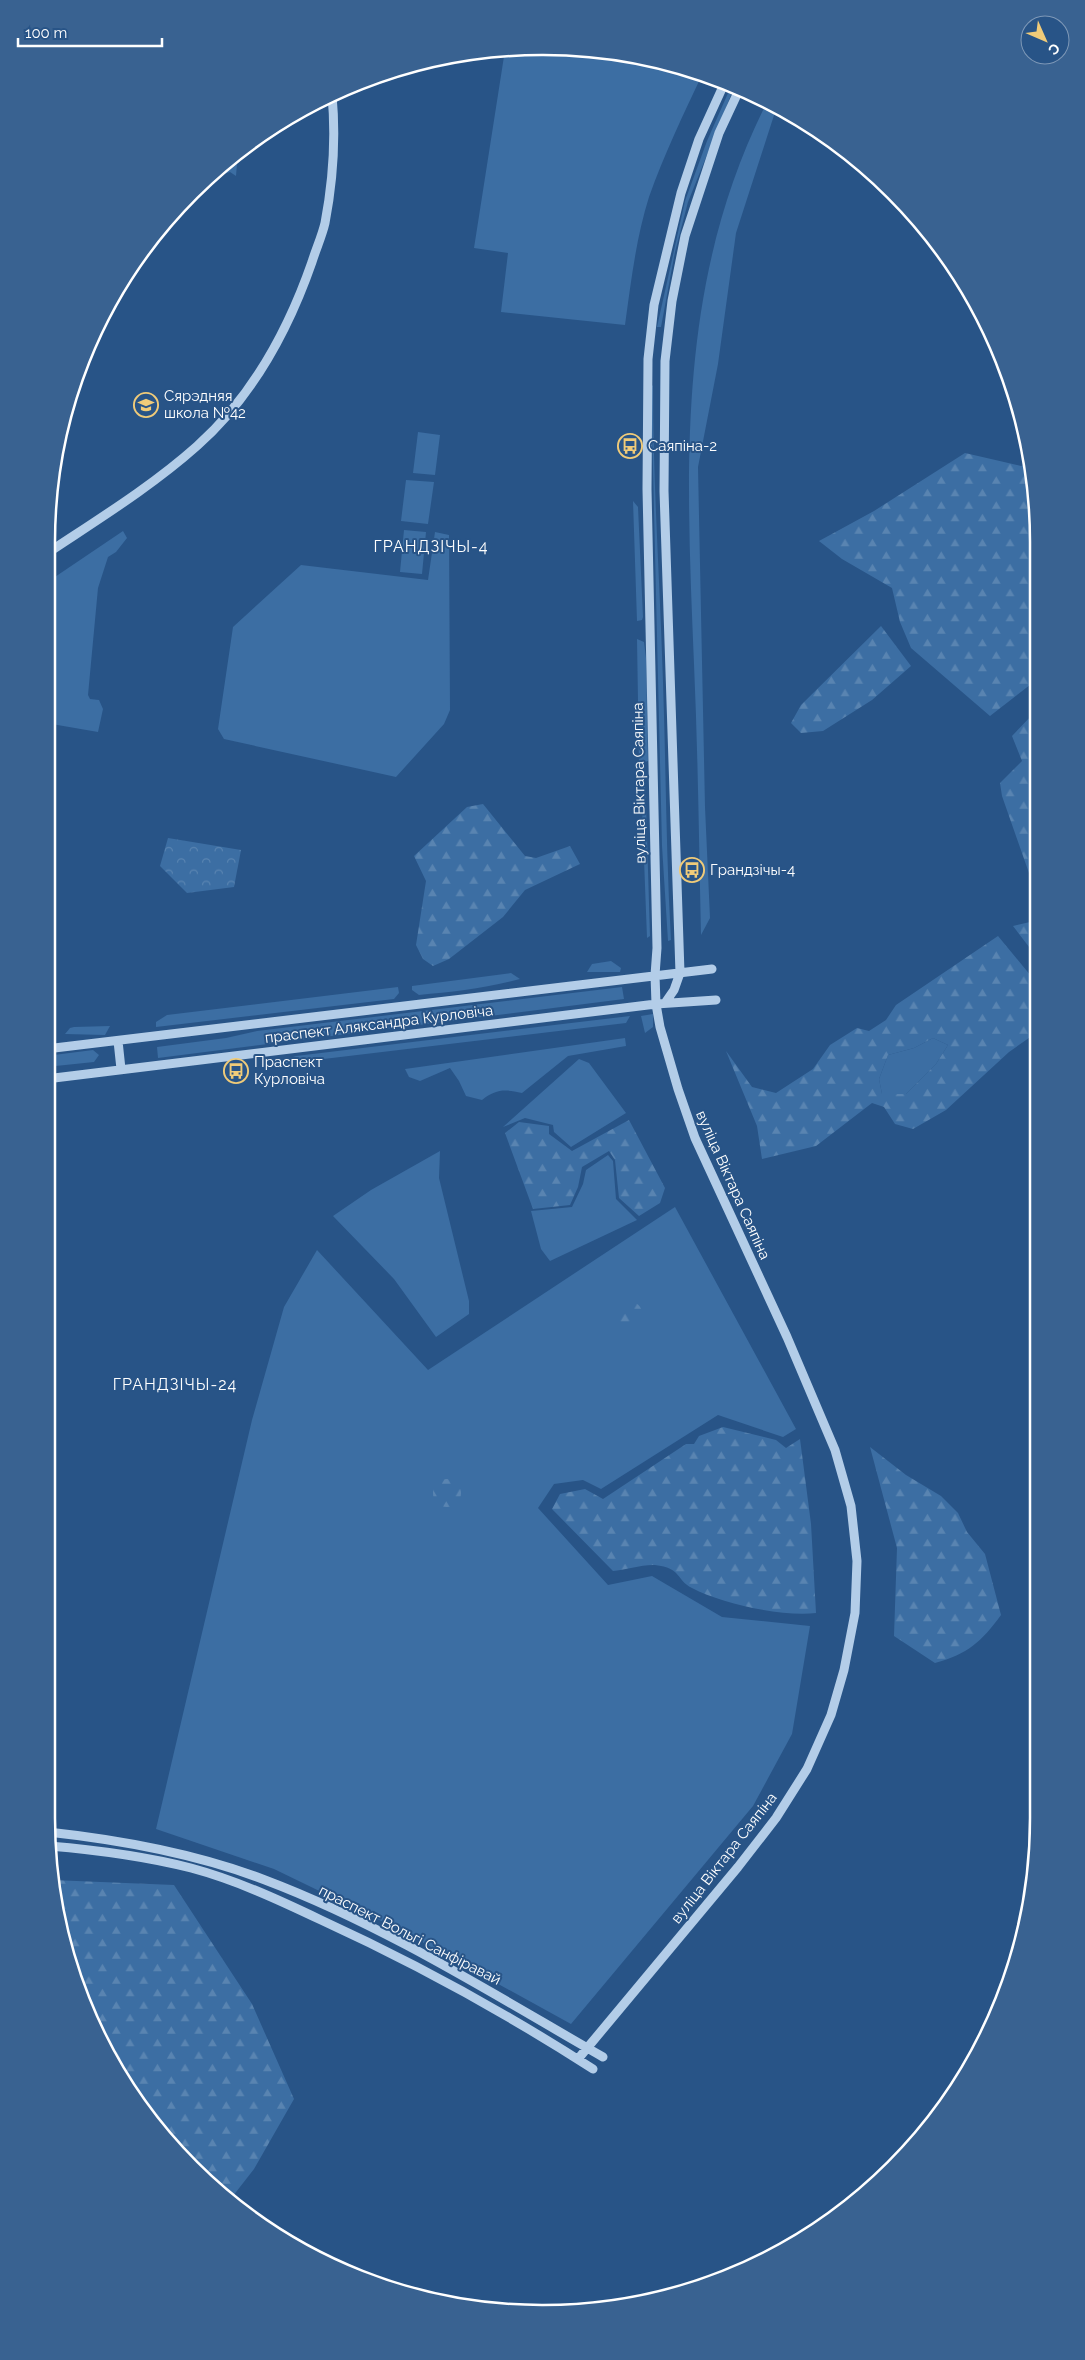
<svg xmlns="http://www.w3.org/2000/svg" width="1085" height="2360" font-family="Raleway,sans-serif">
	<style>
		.grass { fill: #3c6ea3 }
		.forest { fill: url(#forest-firs); fill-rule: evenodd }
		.park { fill: url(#park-crowns) }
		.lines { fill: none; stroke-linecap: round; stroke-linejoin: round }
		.minor { stroke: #b3cde8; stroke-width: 9 }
		.labels { text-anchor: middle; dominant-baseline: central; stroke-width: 4; stroke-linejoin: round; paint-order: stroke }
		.poi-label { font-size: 15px; fill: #fff; stroke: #285487; text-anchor: start }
		.street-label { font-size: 15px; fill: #fff; stroke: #285487 }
		.neighbourhood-label { font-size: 16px; letter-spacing: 1px; fill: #fff; stroke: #285487 }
		.rim { fill: none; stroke: #fff; stroke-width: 2.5 }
	</style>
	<defs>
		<pattern id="forest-firs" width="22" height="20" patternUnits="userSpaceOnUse" patternTransform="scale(1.25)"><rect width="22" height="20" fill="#3c6ea3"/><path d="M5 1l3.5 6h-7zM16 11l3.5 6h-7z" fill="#5984b1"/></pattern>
		<pattern id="park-crowns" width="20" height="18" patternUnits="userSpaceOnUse" patternTransform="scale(1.25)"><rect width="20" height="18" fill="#3c6ea3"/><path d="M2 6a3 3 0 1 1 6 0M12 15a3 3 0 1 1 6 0" fill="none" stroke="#5984b1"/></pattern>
	</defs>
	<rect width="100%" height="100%" fill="#285487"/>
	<!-- grass -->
	<path class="grass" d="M 542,46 L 639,56 L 702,75 C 683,115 664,155 649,197 C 636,238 631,282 625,325 L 501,312 L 508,253 L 474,248 L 505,50 Z
		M 732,84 L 735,85 L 688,202 L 675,252 L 661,327 L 657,327 L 685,201 L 707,141 Z
		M 766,104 L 776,109 L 736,233 L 718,364 L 698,467 L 705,807 L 710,918 L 701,935 C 699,845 698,754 694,664 C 686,468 676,284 766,104 Z
		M 230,160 L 237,164 L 236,176 L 230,172 L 224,174 L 222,166 Z
		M 651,384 L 653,386 C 653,485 660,583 663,682 C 666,768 666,854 671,940 L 668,941 L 662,846 Z
		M 418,432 L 440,435 L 435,475 L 413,473 Z
		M 406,480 L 434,482 L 428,524 L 401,521 Z
		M 633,501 L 638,507 L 643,617 L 642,620 L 637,621 Z
		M 404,530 L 426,532 L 422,574 L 400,572 Z
		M 123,531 L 127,538 L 116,552 L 108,557 L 98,588 L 88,695 L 90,699 L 99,700 L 103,709 L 98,732 L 46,723 L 46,583 Z
		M 435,532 L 449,535 L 450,710 L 444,724 L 396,777 L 224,739 L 218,729 L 233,627 L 301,565 L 428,580 Z
		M 637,639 L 644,642 L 646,658 L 648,761 L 639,764 Z
		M 641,781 L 645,785 L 646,804 L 650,936 L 647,938 Z
		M 611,961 L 621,968 L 620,972 L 587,972 L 592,964 Z
		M 511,973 L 520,979 C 487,988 453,992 419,995 L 412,990 L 412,986 Z
		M 398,987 L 399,993 L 394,999 L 156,1027 L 156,1022 L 167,1015 Z
		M 622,987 L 624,999 L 158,1058 L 157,1047 L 226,1038 L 257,1031 Z
		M 653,1014 L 653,1027 L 645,1033 L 641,1016 Z
		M 630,1016 L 626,1023 L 265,1066 L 296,1056 Z
		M 110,1026 L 105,1035 L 65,1034 L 70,1028 L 74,1027 Z
		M 625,1038 L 626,1046 L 568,1056 L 522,1093 C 505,1089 496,1089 482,1100 L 466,1096 L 459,1081 L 450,1068 L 420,1081 L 409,1077 L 405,1069 Z
		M 933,1038 L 948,1045 L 936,1064 L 906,1094 L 882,1094 L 879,1079 L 888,1055 L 914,1048 Z
		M 93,1050 L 99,1055 L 94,1062 L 46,1067 L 46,1056 Z
		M 579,1059 L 589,1063 L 626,1113 L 571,1147 L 554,1132 L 553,1125 L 525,1118 L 503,1127 Z
		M 440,1151 L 439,1178 L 469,1301 L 469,1314 L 436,1337 L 394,1279 L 333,1216 L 371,1190 Z
		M 608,1155 L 613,1161 L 616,1199 L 637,1220 L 550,1261 L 541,1249 L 531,1211 L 572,1207 L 583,1184 L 586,1170 Z
		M 675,1207 L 796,1429 L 783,1437 L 718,1415 L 601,1489 L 583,1480 L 554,1484 L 538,1508 L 608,1585 L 652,1576 L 722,1617 L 810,1626 L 792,1734 L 753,1806 L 571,2024 L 404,1932 L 274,1869 L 156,1829 L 252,1420 L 284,1307 L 317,1250 L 428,1370 Z"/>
	<!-- forest -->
	<path class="forest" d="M 965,453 L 1021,466 L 1030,463 L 1034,477 L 1035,681 L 990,716 L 911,648 L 900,622 L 892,588 L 842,559 L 819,541 L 874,511 Z
		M 881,626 L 911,666 L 872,700 L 823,731 L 801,733 L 791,723 L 801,705 Z
		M 1035,712 L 1036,893 L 1002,796 L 1000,783 L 1022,761 L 1012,736 Z
		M 483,804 L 525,856 L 536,858 L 570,846 L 580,864 L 525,890 L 503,917 L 449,959 L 433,966 L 423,959 L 416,945 L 426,881 L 414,856 L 467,807 Z
		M 1036,913 L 1036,956 L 1013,926 L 1030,922 Z
		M 998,936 L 1036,982 L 1036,1033 L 1009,1052 L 946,1110 L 913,1129 L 895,1124 L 884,1107 L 872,1103 L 816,1146 L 762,1159 L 757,1126 L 726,1051 L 752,1087 L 776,1093 L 813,1069 L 830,1045 L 857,1028 L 869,1031 L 886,1020 L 896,1005 ZM 933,1038 L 948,1045 L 936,1064 L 906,1094 L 882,1094 L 879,1079 L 888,1055 L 914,1048 Z
		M 629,1120 L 665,1188 L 660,1203 L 639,1216 L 619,1198 L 615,1160 L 609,1151 L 582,1167 L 578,1187 L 570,1205 L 533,1209 L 505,1133 L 519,1122 L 549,1126 L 549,1134 L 572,1151 Z
		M616 1314a13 13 0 1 1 26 0a13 13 0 1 1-26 0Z
		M 723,1427 L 776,1440 L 786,1448 L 800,1439 L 811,1524 L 816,1613 C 783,1617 722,1604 692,1588 C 676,1580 682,1568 655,1565 C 644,1564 624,1570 613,1571 L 552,1509 L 560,1494 L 585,1489 L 603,1499 L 686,1444 L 694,1444 L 699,1436 Z
		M 870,1447 L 906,1475 L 941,1496 L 958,1513 L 967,1532 L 985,1554 L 1001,1615 C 981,1642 968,1654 935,1663 L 894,1636 L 897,1548 Z
		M433 1493a14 14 0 1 1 28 0a14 14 0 1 1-28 0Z
		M 52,1880 L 174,1885 L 252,2004 L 294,2099 L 254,2169 L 229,2201 L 216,2191 L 169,2144 L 113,2065 L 73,1977 L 56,1914 Z"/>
	<!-- park -->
	<path class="park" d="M 168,838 L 241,850 L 234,887 L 187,893 L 160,866 Z"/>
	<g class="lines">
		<!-- minor -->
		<path class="minor" d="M 46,554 C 97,520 151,487 197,446 C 252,397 288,331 312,262 C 316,249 322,236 325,223 C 333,181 336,138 332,95
			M 665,1003 L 674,990 L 680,973 L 664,491 L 665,361 L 672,301 L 685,236 L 719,133 L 740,88
			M 118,1041 L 121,1069
			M 46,1049 L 712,969
			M 46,1079 L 656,1004 L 716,1000
			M 48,1832 C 122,1840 195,1853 265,1880 C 384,1925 493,1994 603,2057
			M 49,1846 C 97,1850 144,1856 191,1868 C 236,1880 279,1900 321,1920 C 415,1963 506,2013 593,2069
			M 578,2059 L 738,1867 L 776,1818 L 807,1769 L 831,1715 L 844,1670 L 855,1613 L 857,1561 L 851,1506 L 835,1450 L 787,1337 L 695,1138 L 678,1089 L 660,1027 L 656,1004 L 655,975 L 657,948 L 647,489 L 648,359 L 654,305 L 681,193 L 699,139 L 725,82"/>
	</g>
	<!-- icons -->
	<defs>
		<symbol id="school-ring" viewBox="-11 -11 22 22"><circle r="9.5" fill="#285487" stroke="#f0cb79" stroke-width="1.5"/><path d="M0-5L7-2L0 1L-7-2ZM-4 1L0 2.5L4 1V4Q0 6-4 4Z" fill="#f0cb79"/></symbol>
		<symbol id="bus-ring" viewBox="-11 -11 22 22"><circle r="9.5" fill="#285487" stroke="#f0cb79" stroke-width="1.5"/><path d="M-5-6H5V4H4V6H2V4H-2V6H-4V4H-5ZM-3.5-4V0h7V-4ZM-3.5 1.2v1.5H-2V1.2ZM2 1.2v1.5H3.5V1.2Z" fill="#f0cb79"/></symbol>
	</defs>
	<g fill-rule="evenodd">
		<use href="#school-ring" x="132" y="391" width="28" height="28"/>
		<use href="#bus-ring" x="616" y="432" width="28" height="28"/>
		<use href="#bus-ring" x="678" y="856" width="28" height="28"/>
		<use href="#bus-ring" x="222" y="1057" width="28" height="28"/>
	</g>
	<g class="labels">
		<!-- poi labels -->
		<g class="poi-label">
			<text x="164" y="396">Сярэдняя<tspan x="164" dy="17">школа №42</tspan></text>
			<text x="648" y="446">Саяпіна-2</text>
			<text x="710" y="870">Грандзічы-4</text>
			<text x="254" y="1062">Праспект<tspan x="254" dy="17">Курловіча</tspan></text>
		</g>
		<!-- street labels -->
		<g class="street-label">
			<text transform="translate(639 783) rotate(-91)">вуліца Віктара Саяпіна</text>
			<text transform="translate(379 1024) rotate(-7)">праспект Аляксандра Курловіча</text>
			<text transform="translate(733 1185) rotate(66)">вуліца Віктара Саяпіна</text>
			<text transform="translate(724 1858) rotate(-52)">вуліца Віктара Саяпіна</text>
			<text transform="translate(410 1935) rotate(27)">праспект Вольгі Санфіравай</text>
		</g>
		<!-- neighbourhood labels -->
		<g class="neighbourhood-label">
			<text x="431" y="546">ГРАНДЗІЧЫ-4</text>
			<text x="175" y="1384">ГРАНДЗІЧЫ-24</text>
		</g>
	</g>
	<!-- crop -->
	<path d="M0 0H1085V2360H0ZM542 55H543A487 487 0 0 1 1030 542V1818A487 487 0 0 1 543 2305H542A487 487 0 0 1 55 1818V542A487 487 0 0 1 542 55Z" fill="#396291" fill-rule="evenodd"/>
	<path class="rim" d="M542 55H543A487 487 0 0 1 1030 542V1818A487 487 0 0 1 543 2305H542A487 487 0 0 1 55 1818V542A487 487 0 0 1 542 55Z"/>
	<!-- north arrow -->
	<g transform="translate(1045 40) rotate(135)"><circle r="24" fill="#285487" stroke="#7e98b7"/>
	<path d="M0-4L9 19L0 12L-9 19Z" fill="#f0cb79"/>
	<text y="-8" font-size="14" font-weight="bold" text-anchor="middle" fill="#ffffff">С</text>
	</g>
	<!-- scale -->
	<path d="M18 38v8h144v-8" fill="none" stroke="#ffffff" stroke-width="2.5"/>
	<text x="25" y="38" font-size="15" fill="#ffffff" stroke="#285487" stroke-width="4" paint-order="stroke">100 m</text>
</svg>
